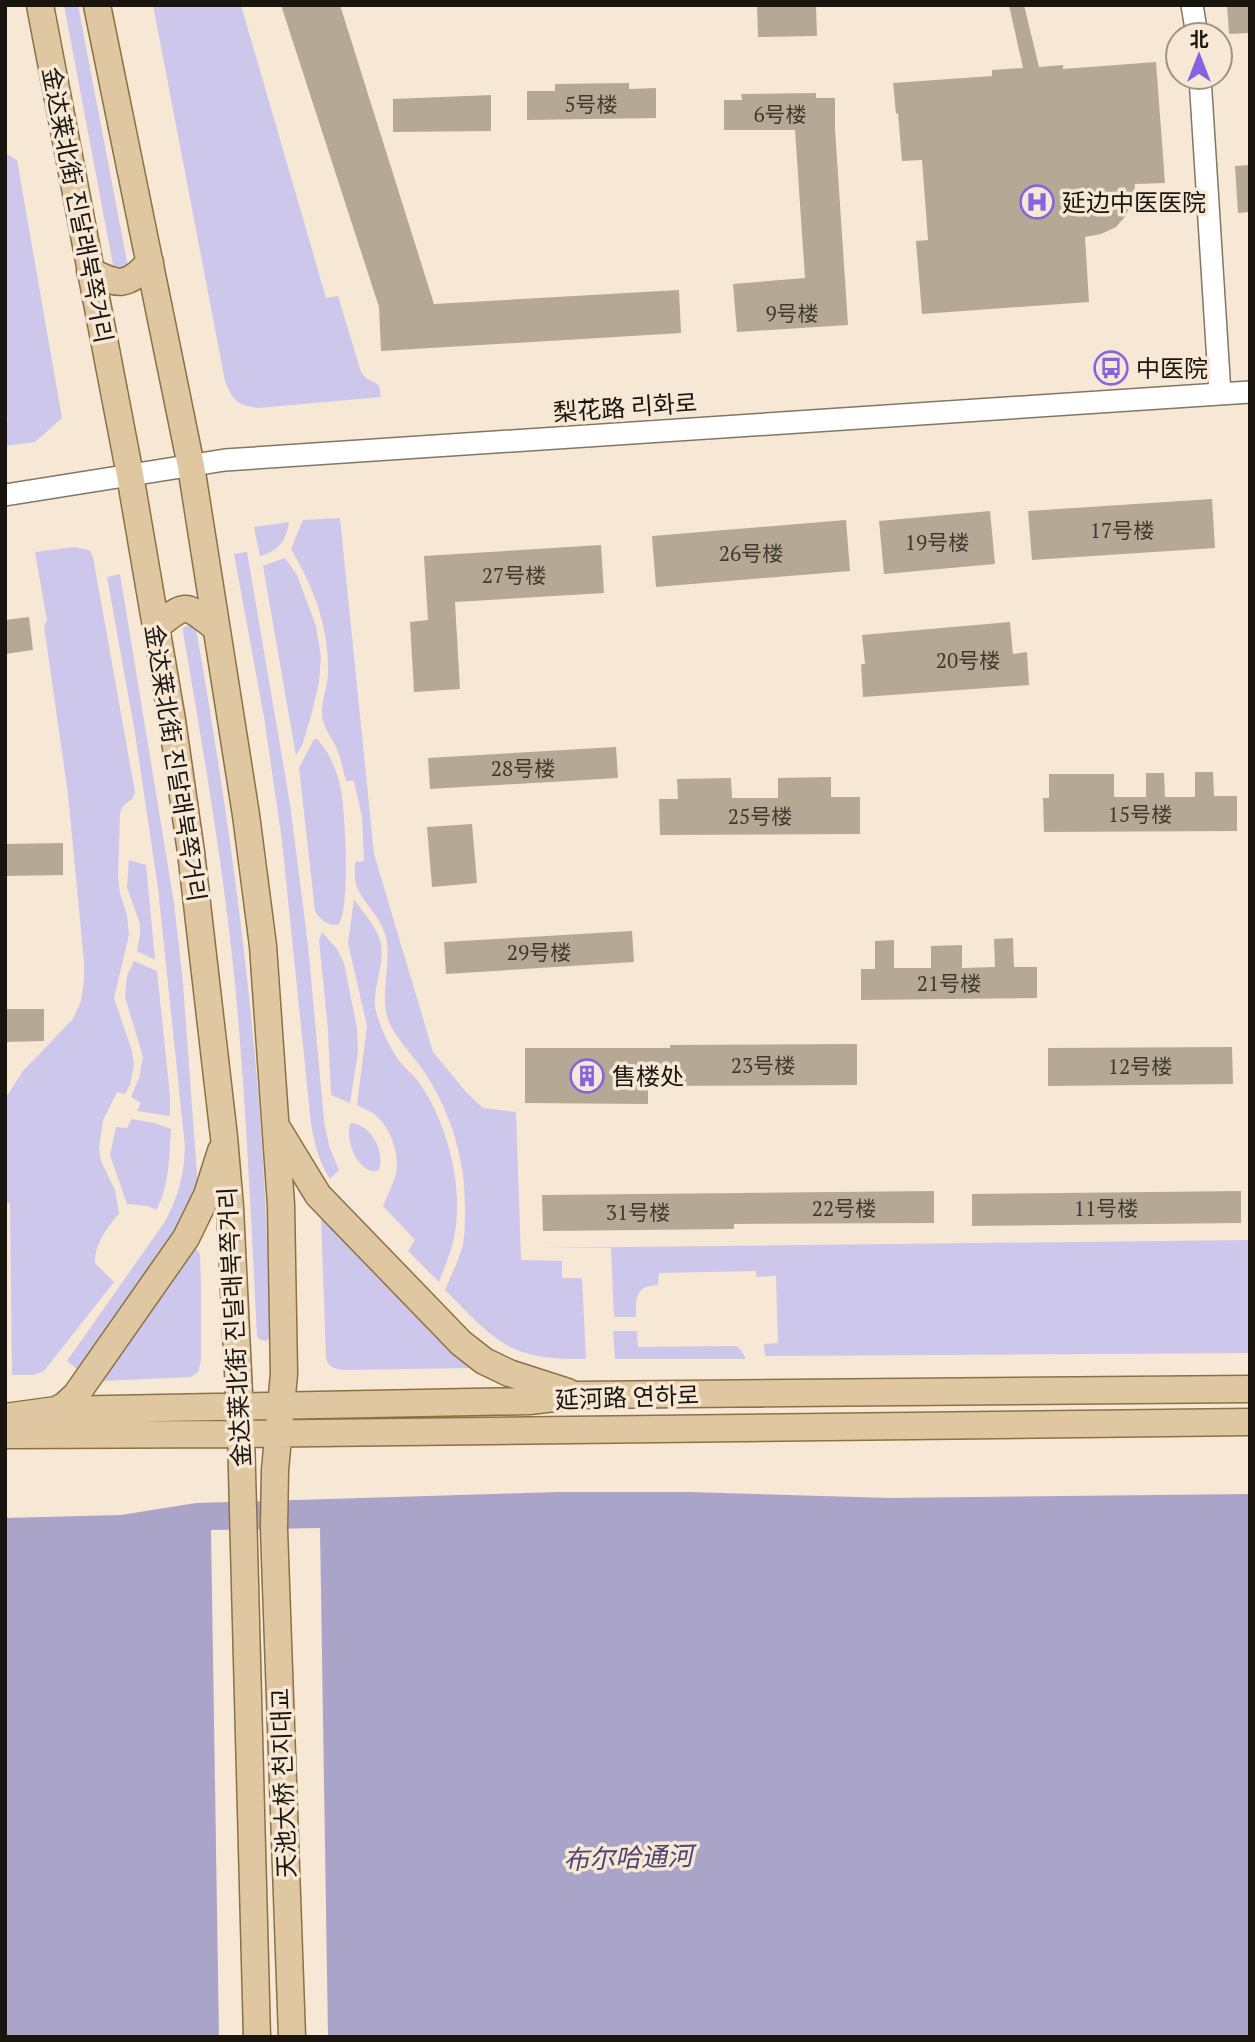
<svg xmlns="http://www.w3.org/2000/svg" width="1255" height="2042" font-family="'PT Serif','Noto Sans SC','Noto Sans KR',serif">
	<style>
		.green { fill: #cdc7eb }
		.water { fill: #aaa4c8 }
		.pier { fill: #f6e8d4 }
		.building { fill: #b5a995 }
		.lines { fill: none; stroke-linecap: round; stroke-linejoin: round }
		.minor-casing { stroke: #827664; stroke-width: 24 }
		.major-casing { stroke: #8b7145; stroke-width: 29 }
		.minor { stroke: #fff; stroke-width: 21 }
		.major { stroke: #dfc7a1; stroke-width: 26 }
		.labels { text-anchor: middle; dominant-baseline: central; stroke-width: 7; stroke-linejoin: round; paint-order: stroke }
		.number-label { font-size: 21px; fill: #403a30 }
		.poi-label { font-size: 24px; fill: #19150e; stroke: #f6e8d4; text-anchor: start }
		.street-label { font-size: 24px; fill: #19150e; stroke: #f6e8d4 }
		.water-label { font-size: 26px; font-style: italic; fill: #4e4375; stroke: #f6e8d4 }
	</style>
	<rect width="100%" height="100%" fill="#f6e8d4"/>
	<!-- green -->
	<path class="green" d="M 64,5 L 78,5 L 128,267 L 114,270 Z
		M 153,5 L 241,5 L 326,298 L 338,296 L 361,372 L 366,378 L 379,385 L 381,397 L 258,408 C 237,405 233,401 225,381 Z
		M 5,153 L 17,160 L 62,418 L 35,442 L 5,446 L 5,421 L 8,420 L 5,410 Z
		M 340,518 L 374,854 L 433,1052 L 466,1092 L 483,1108 L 516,1112 L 521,1260 L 562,1261 L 562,1278 L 582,1278 L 586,1359 C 566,1359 545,1359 526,1353 C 493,1344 469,1313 445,1290 C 451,1275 459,1260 463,1245 C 465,1232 465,1220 465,1207 C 465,1160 452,1116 427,1076 C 416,1058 399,1043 390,1024 C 377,996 394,963 385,934 C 380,917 365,904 357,888 C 354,881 355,870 355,862 L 364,861 L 362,817 L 354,781 L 346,781 C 343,770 341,759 337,749 C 333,740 325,730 323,720 C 319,705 328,688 328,672 C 329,627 314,588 291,549 L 303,520 Z
		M 289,522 C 286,541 279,551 260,556 L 254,527 Z
		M 74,547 L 89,550 L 93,557 L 135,792 L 133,798 L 123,806 L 120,813 L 118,878 L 120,893 L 127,915 L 129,935 L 114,998 L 132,1051 L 134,1065 L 130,1085 L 125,1094 L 117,1092 L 103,1120 L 99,1148 L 101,1161 L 115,1190 L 119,1213 C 107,1229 95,1242 95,1263 L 114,1282 L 44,1371 L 34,1375 L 12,1375 L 10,1203 L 5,1203 L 5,1099 L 23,1071 L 73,1019 L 81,1001 L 84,981 L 84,962 L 68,794 L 44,626 L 47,621 L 35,552 Z
		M 247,552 L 290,804 L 308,945 L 324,1121 L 329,1146 L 339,1170 L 330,1179 C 319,1162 315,1145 311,1124 L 282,841 L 264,717 L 234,554 Z
		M 285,558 L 297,575 L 316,626 L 321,657 L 319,683 L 312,712 L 303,743 L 296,756 L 263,566 Z
		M 120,574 L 174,903 L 183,983 L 197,1175 L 196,1187 L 176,1232 L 78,1370 L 67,1361 L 164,1223 C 178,1199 184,1175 185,1147 L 158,888 L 135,733 L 107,577 Z
		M 188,625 L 195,627 L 196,629 C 227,805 252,983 263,1162 C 267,1220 268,1279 270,1337 L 266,1341 L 259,1339 L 257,1336 C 251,1218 246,1100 235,983 C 223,865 203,748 183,632 L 183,628 Z
		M 314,739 L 318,740 C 330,752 337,772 341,789 C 345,812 351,909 338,925 C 327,926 321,920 315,911 L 299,768 Z
		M 129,860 L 146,865 L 155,960 L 137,951 L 140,935 L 140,924 L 127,887 Z
		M 354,899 C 363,912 375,925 380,940 C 387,965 369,991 377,1015 C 382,1031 390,1049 401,1063 C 408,1071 416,1077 422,1087 C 450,1129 466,1197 452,1246 C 449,1258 443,1270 439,1282 L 408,1251 L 415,1240 L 383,1206 C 387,1196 393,1185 396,1174 C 400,1154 390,1125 373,1113 C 368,1110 362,1108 357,1105 L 367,1026 L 348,943 Z
		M 322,932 L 337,949 L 344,963 L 357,1028 L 358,1052 L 350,1103 L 331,1095 L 328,1030 L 319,940 Z
		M 134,961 L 157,971 L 170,1096 L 170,1116 L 137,1111 L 141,1103 L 131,1097 L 139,1078 L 143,1057 L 125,997 L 127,976 Z
		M 132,1119 L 154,1123 L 171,1129 C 169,1156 170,1186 156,1210 L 148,1206 L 127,1204 L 110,1155 L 116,1127 L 127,1128 Z
		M 351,1123 C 372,1125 385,1152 379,1170 C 359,1178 343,1137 351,1123 Z
		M 321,1216 L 473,1368 L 342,1370 C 333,1368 329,1367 326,1358 Z
		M 1250,1240 L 1250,1353 L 765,1356 L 764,1344 L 778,1343 L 776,1276 L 756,1277 L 756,1271 L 659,1273 L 658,1285 C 635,1286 636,1297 636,1317 L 614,1317 L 611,1248 L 539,1248 Z
		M 196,1249 L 200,1254 L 201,1286 L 201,1360 L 198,1372 L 191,1377 L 100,1381 L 116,1362 Z
		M 613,1331 L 637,1331 L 638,1347 L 736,1346 L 741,1350 L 746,1359 L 615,1359 Z"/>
	<!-- water -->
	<path class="water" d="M 559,1492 L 690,1492 L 890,1498 L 1250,1494 L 1250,2037 L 5,2037 L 5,1518 L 121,1515 L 196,1503 Z"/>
	<!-- pier -->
	<path class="pier" d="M 320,1528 L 328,2037 L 219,2037 L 211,1530 Z"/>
	<!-- building -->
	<path class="building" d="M 281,5 L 340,5 L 434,304 L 679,290 L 681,333 L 381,351 L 379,307 Z
		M 757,5 L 816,5 L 817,36 L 758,37 Z
		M 1009,5 L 1024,5 L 1039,67 L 1063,65 L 1063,69 L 1156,62 L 1165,183 L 1135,184 L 1134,200 L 1124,218 L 1116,227 L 1101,234 L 1085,237 L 1089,302 L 922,314 L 916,241 L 928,240 L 922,160 L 902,161 L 898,113 L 896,114 L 893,83 L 992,76 L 992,70 L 1023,68 Z
		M 1227,5 L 1250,5 L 1250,33 L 1229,34 Z
		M 629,83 L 629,89 L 656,88 L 656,118 L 527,120 L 527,91 L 555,91 L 555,84 Z
		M 816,93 L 816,98 L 835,98 L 835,129 L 848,325 L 737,332 L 733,284 L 805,278 L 795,130 L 724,130 L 724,100 L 742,100 L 741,94 Z
		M 491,95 L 491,131 L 393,132 L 393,99 Z
		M 1250,165 L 1250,212 L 1238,213 L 1235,166 Z
		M 1212,499 L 1215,548 L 1032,560 L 1028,511 Z
		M 990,511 L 995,564 L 884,574 L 879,521 Z
		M 846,520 L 850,571 L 656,587 L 652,536 Z
		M 601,545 L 604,593 L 455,602 L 460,689 L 414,692 L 410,622 L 428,620 L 424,556 Z
		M 29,617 L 33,650 L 5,654 L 5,620 Z
		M 1010,622 L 1013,654 L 1027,652 L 1029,685 L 863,697 L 861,664 L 865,664 L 862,635 Z
		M 616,747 L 618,778 L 430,789 L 428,758 Z
		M 1195,772 L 1213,772 L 1214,796 L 1237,796 L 1237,831 L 1044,832 L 1043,798 L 1049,798 L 1049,774 L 1114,774 L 1114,797 L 1146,797 L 1146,773 L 1164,773 L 1165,797 L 1195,797 Z
		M 831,777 L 831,797 L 860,797 L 860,834 L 660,835 L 659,799 L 678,799 L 677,779 L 731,778 L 732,798 L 778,798 L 778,778 Z
		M 472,824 L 477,883 L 432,887 L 427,827 Z
		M 63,843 L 63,875 L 5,876 L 5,844 Z
		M 632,931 L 634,962 L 446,974 L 444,942 Z
		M 1013,938 L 1014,967 L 1037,967 L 1037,998 L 861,1000 L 861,969 L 875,969 L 875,941 L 894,940 L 894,968 L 931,968 L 931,946 L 962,945 L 962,968 L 995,967 L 994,939 Z
		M 5,1009 L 44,1009 L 44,1041 L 5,1042 Z
		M 857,1044 L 857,1085 L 648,1086 L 648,1104 L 525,1103 L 525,1048 L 670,1048 L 670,1045 Z
		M 1232,1047 L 1233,1084 L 1048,1086 L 1048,1048 Z
		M 934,1191 L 934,1223 L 734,1224 L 734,1229 L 543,1231 L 542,1195 Z
		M 1241,1191 L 1241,1223 L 972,1226 L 972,1194 Z"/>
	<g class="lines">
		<defs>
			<path id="minor" d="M 1192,5 L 1197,35
				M 1200,77 L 1220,394
				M 5,495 L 225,460 L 1250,392"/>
			<path id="major" d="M 40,5 L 130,475 L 172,720 L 191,852 L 224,1137 L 230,1207 L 241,1434 L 257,2037
				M 97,5 L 191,466 L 246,815 L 263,946 L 281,1205 L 284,1374 L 275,1470 L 274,1529 L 292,2037
				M 90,271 C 119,286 127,287 150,262
				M 156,627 C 187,602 185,604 215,627
				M 279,1131 L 318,1195 L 461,1343 L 484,1361 L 509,1373 L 568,1392
				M 56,1410 L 64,1406 L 76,1395 L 186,1238 L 207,1195 L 221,1151
				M 5,1417 L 56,1410 L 529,1401 L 579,1395 L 1250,1389
				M 5,1435 L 241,1434 L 1250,1422"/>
		</defs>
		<!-- minor casing -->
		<use href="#minor" class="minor-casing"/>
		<!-- major casing -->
		<use href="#major" class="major-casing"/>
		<!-- minor -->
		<use href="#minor" class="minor"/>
		<!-- major -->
		<use href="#major" class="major"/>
	</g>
	<!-- icons -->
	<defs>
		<symbol id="hospital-ring" viewBox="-11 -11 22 22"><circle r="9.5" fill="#f6e8d4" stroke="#8664df" stroke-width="1.5"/><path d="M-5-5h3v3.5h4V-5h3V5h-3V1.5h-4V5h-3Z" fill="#8664df"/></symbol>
		<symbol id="bus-ring" viewBox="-11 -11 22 22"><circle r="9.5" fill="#f6e8d4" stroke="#8664df" stroke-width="1.5"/><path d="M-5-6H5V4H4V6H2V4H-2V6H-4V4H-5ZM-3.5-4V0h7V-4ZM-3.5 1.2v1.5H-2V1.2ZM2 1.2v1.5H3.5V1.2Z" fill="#8664df"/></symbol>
		<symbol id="building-ring" viewBox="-11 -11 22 22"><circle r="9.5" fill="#f6e8d4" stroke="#8664df" stroke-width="1.5"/><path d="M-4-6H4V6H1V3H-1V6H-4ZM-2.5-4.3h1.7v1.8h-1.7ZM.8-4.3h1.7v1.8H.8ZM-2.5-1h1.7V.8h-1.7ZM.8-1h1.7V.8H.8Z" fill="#8664df"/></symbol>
	</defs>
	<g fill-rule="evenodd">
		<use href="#hospital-ring" x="1018" y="183" width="38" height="38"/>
		<use href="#bus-ring" x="1092" y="349" width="38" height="38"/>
		<use href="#building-ring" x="568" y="1057" width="38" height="38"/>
	</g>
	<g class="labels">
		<!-- number labels -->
		<g class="number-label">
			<text x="591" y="104">5号楼</text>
			<text x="780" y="114">6号楼</text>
			<text x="792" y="313">9号楼</text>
			<text x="1122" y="530">17号楼</text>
			<text x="937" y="542">19号楼</text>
			<text x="751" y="553">26号楼</text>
			<text x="514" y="575">27号楼</text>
			<text x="968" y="660">20号楼</text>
			<text x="523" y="768">28号楼</text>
			<text x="1140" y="814">15号楼</text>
			<text x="760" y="816">25号楼</text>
			<text x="539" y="952">29号楼</text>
			<text x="949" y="983">21号楼</text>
			<text x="763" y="1065">23号楼</text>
			<text x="1140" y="1066">12号楼</text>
			<text x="844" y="1208">22号楼</text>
			<text x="1106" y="1208">11号楼</text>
			<text x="638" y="1212">31号楼</text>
		</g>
		<!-- poi labels -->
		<g class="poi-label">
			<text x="1062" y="202">延边中医医院</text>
			<text x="1136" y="368">中医院</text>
			<text x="612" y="1076">售楼处</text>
		</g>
		<!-- street labels -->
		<g class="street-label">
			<text transform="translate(78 205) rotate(79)">金达莱北街 진달래북쪽거리</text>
			<text transform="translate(625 407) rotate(-4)">梨花路 리화로</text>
			<text transform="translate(176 763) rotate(81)">金达莱北街 진달래북쪽거리</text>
			<text transform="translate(234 1327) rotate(-93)">金达莱北街 진달래북쪽거리</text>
			<text transform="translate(627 1397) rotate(-2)">延河路 연하로</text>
			<text transform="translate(283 1783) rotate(-92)">天池大桥 천지대교</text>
		</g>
		<!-- water labels -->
		<g class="water-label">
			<text transform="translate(628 1857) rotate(-2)">布尔哈通河</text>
		</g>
	</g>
	<!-- border -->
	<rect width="1255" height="2042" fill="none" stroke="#19150e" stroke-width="14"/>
	<!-- north arrow -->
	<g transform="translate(1199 56)"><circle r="33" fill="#f6e8d4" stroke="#9e9485" stroke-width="2"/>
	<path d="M0-5L12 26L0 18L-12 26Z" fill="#8664df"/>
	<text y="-10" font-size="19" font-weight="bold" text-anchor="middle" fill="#19150e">北</text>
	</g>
</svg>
